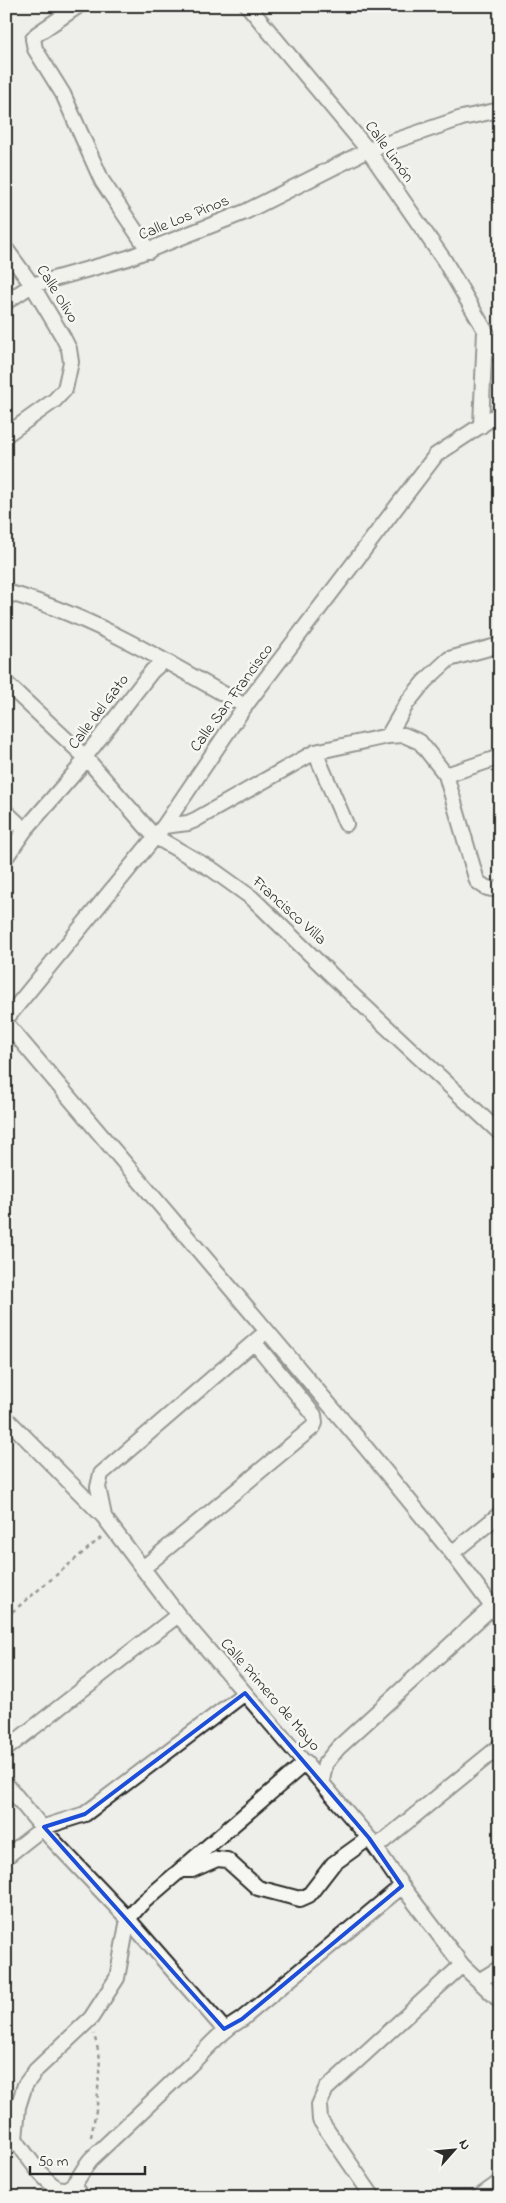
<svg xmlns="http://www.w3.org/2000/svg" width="506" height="2203" font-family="'Indie Flower',sans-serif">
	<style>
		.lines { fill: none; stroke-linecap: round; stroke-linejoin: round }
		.street-casing { stroke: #2b2b2b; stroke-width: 18 }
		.path { stroke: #2b2b2b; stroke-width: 2.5; stroke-dasharray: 4 4; stroke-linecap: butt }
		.street { stroke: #f6f6f2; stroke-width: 14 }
		.marked { fill: none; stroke: #1d4ed8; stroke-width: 4; stroke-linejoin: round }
		.labels { text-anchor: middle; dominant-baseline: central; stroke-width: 5; stroke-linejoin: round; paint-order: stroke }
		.street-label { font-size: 16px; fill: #2b2b2b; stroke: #f6f6f2 }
	</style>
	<rect width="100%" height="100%" fill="#eeeeea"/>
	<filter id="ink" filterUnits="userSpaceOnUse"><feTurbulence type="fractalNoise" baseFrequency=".02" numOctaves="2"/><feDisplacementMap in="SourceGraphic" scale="10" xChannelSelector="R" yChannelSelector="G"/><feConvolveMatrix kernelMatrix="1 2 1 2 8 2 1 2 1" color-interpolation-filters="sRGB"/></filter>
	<g filter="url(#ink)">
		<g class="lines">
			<defs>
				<path id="street" d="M 78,6 L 37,34 L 33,39 L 35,49 L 63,94 L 102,181 L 149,251
					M 248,6 L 368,150 L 444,260 L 500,356
					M 6,249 L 32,285 L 63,337 L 69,349 L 71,362 L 65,389 L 55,400 L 6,435
					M 6,302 L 32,285 L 128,258 L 245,212 L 368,150 L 462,118 L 500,110
					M 481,426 L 485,331
					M 6,592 C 89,614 170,664 245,706
					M 6,683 L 85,757 L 154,836 L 213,870 L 252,898 L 345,988 L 500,1133
					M 388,736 L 407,703 L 424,682 L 449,659 L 500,645
					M 315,752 L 346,824
					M 446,775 L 477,881 C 485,888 489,890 500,889
					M 6,812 L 25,830
					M 164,826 L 188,823 L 195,820 L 315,752 L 388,736 L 404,735 L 420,742 L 446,775 L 500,757
					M 6,857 L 25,830 L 79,768 L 85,757 L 152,671 L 163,661
					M 6,1019 L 164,826 L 245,706 L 436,455 L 500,413
					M 6,1023 L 366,1448 L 452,1553 L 500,1617
					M 6,1418 L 104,1517 L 178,1615 L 369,1838 L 402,1886 L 462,1965 L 500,2001
					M 104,1516 L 98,1487 L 101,1474 L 260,1337
					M 452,1553 L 500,1514
					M 143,1568 L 313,1427 L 315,1423 L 314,1415 L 254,1342
					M 6,1749 L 178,1615
					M 322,1781 L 325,1764 L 338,1748 L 492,1607
					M 6,1784 L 50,1837 L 128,1919 L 224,2029
					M 376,1847 L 500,1746
					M 6,1857 L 44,1827 L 85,1814 L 245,1693
					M 185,1870 L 192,1870 L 217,1859 L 227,1860 L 258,1888 L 300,1899 L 309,1895 L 333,1864 L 369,1838
					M 479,1981 L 500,1968
					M 15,2139 C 24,2151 48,2190 64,2189 C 77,2188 83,2167 91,2159 C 124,2128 156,2098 188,2067 C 207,2049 218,2033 242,2019 L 402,1886
					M 6,2147 L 15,2139 L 18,2107 L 25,2085 L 36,2070 L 91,2018 L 117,1978 L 128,1919 L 141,1904 L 306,1762
					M 73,2186 L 82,2197
					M 373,2197 L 320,2120 L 319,2105 L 326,2089 L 462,1965
					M 479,2197 L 500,2182"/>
			</defs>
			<!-- street casing -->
			<use href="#street" class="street-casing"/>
			<!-- path -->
			<path class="path" d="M 6,1617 L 103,1536
				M 91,2137 L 97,2105 L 100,2058 L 94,2034
				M 30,2197 L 36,2190"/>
			<!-- street -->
			<use href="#street" class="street"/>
		</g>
	</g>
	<!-- marked area -->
	<path d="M0 0H506V2203H0ZM 245,1693 L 369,1838 L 402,1886 L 242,2019 L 224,2029 L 44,1827 L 85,1814 Z" fill="#eeeeea" fill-opacity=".55" fill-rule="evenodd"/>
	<path class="marked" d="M 245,1693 L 369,1838 L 402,1886 L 242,2019 L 224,2029 L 44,1827 L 85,1814 Z"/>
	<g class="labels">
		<!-- street labels -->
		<g class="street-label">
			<text transform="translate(389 152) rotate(54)">Calle Limón</text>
			<text transform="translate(184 218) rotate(-22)">Calle Los Pinos</text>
			<text transform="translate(57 294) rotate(58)">Calle Olivo</text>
			<text transform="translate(232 698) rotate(-54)">Calle San Francisco</text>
			<text transform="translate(99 712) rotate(-53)">Calle del Gato</text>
			<text transform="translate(289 911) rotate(42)">Francisco Villa</text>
			<text transform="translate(270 1695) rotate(49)">Calle Primero de Mayo</text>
		</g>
	</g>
	<!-- margin -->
	<rect width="506" height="2203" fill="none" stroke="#f6f6f2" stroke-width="25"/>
	<rect x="12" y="12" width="481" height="2178" fill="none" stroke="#2b2b2b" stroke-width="2" filter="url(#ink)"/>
	<!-- north arrow -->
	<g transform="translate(454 2150) rotate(63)" stroke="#f6f6f2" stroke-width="4" paint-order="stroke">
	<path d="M0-4L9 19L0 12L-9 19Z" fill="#2b2b2b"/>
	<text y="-8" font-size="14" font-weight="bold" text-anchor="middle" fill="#2b2b2b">N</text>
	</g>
	<!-- scale -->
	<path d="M30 2166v8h115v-8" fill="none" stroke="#2b2b2b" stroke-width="2.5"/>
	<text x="38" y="2166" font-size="15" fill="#2b2b2b" stroke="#f6f6f2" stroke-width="4" paint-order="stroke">50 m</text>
</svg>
